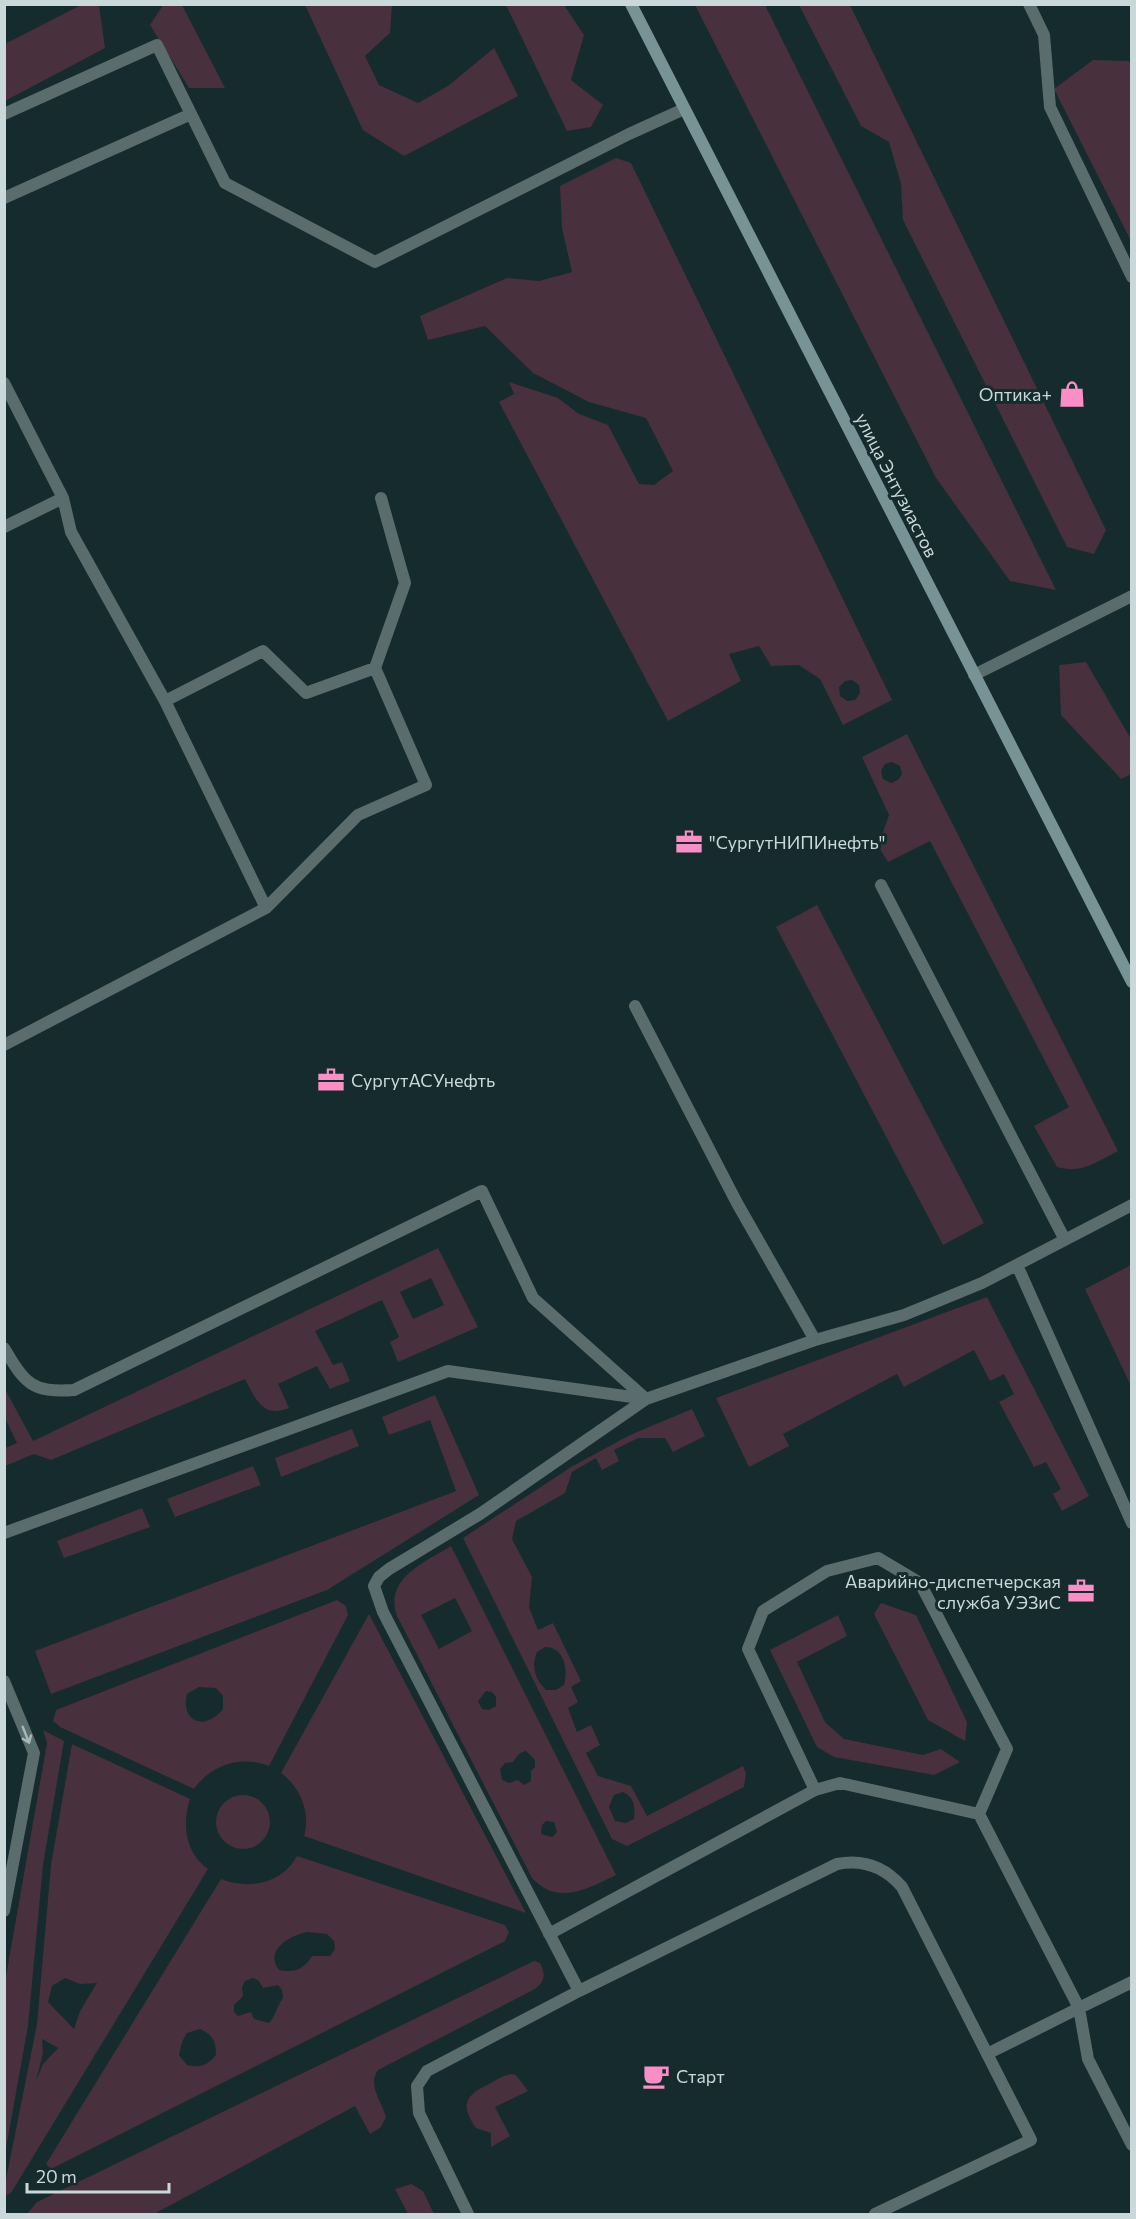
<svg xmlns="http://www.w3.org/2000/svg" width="1136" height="2219" font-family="Commissioner,sans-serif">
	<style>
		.green { fill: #48303c; fill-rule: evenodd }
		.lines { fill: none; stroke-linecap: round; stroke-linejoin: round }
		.service { stroke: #5b6c6d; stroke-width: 12 }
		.secondary { stroke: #789395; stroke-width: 12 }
		.oneway { stroke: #a9b8b9 }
		.labels { text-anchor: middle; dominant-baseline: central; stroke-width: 6; stroke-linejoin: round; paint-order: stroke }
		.poi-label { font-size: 18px; fill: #cbd8d9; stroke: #152b2d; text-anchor: start }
		.street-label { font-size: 18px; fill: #cbd8d9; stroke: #152b2d }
	</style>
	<rect width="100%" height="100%" fill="#152b2d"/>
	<!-- green -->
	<path class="green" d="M 81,5 L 99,5 L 105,48 L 5,101 L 5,44 Z
		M 163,5 L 182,5 L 225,88 L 189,88 L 150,25 Z
		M 305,5 L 392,5 L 390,33 L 365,56 L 379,85 L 418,103 L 448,86 L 494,48 L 518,96 L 404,156 L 363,130 Z
		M 506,5 L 564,5 L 584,35 L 571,80 L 603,105 L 591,127 L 567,131 Z
		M 695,5 L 765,5 L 1056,590 L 1010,581 L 936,478 Z
		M 799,5 L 850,5 L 1106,530 L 1094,554 L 1067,547 L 903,220 L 901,184 L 889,142 L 861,126 Z
		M 1093,60 L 1129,61 L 1132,67 L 1131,241 L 1054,89 Z
		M 616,158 L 631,163 L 892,700 L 843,725 L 820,679 L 799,665 L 771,666 L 759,646 L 729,654 L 741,681 L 668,721 L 499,402 L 514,394 L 509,382 L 558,398 L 579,414 L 608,425 L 639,484 L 654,485 L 673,471 L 646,418 L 589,402 L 533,373 L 485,326 L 428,340 L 420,316 L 507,278 L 539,281 L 572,272 L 562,228 L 560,186 ZM 852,680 L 859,685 L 860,693 L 855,700 L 847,701 L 840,696 L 839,687 L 845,681 Z
		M 1086,662 L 1131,739 L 1131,774 L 1121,779 L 1061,715 L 1059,665 Z
		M 907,734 L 1118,1151 C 1097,1162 1081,1174 1057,1167 L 1034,1126 L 1069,1107 L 930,841 L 888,862 L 878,846 L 889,815 L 862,757 ZM 892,762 L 900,766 L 902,774 L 898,780 L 891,783 L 883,779 L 881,771 L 885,764 Z
		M 817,905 L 984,1223 L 943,1245 L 776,927 Z
		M 438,1248 L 478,1327 L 398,1362 L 390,1342 L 399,1337 L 382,1300 L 315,1331 L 333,1365 L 342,1362 L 350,1381 L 330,1389 L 317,1366 L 278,1384 L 289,1408 C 263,1419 255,1398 245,1379 L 51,1460 L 34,1454 L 5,1466 L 5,1448 L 17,1443 L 5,1418 L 5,1389 L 33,1441 ZM 431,1278 L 444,1305 L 413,1319 L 400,1292 Z
		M 1131,1265 L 1131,1386 L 1085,1289 Z
		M 987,1297 L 1089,1496 L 1062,1511 L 1053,1494 L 1061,1489 L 1046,1462 L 1034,1467 L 999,1402 L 1014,1394 L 1004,1374 L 990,1381 L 974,1350 L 904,1387 L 897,1374 L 783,1434 L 789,1446 L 749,1467 L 716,1398 Z
		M 435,1395 L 479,1495 L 327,1590 L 51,1694 L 35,1651 L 456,1491 L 430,1420 L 389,1435 L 382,1417 Z
		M 692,1409 L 705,1436 L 673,1452 L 665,1438 L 638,1438 L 614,1450 L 619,1461 L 602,1470 L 596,1458 L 572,1472 L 565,1493 L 516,1521 L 512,1539 L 532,1577 L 529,1607 L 538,1630 L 553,1623 L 581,1681 L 571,1687 L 578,1702 L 568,1708 L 577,1732 L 591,1725 L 600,1745 L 586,1753 L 598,1776 L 631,1786 L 647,1816 L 743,1766 L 746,1773 L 744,1787 L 627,1846 L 612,1839 L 463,1538 L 571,1467 L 630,1435 ZM 545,1647 C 565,1647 568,1670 564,1685 L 556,1690 L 546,1690 C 535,1679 531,1667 537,1652 ZM 623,1792 C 635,1798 635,1806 634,1819 L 626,1823 L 615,1821 L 609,1807 L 614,1795 Z
		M 352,1429 L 359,1446 L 281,1477 L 275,1458 Z
		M 253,1466 L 261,1485 L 175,1517 L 167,1499 Z
		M 142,1508 L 150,1527 L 64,1558 L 57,1541 Z
		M 451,1546 L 616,1875 C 587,1889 558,1906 532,1878 L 397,1616 C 384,1578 424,1563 451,1546 ZM 455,1598 L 472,1631 L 439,1649 L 421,1615 ZM 486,1691 L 492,1692 L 496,1697 L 496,1706 L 489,1710 L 482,1709 L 478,1701 ZM 526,1751 L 535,1760 L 535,1767 L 531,1771 L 531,1781 L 524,1785 L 518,1780 L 509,1783 L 502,1780 L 500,1769 L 505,1763 L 513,1762 L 520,1753 ZM 546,1821 L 554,1822 L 557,1832 L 552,1837 L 541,1834 L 542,1825 Z
		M 337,1600 L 346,1606 L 348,1615 L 269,1766 C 241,1755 212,1764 194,1789 L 60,1727 L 53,1721 L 56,1710 ZM 199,1687 L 216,1688 L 223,1696 L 223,1709 C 206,1731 180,1723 187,1694 Z
		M 881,1603 L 916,1615 L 967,1722 L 965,1741 L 928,1720 L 874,1614 Z
		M 369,1614 L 526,1913 L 304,1836 C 311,1812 300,1787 281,1773 Z
		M 838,1615 L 847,1636 L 797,1662 L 825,1722 L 844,1739 L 923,1755 L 941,1749 L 960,1762 L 934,1775 L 834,1757 L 817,1747 L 770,1650 Z
		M 43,1730 L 64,1741 L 43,1865 L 28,2026 L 5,2154 L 5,1982 L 47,1743 Z
		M 72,1744 L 190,1799 C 182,1824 185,1853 208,1869 L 11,2193 L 5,2196 L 5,2184 L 37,2024 L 51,1865 ZM 65,1978 L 80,1984 L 97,1983 L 80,2011 L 74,2029 L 48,2002 L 52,1986 ZM 42,2039 L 58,2048 L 43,2064 L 36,2081 L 43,2053 Z
		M216 1822a27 27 0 1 1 54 0a27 27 0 1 1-54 0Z
		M 297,1856 L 505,1925 L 509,1932 L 505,1941 L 51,2169 L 46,2164 L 221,1879 C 248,1890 282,1884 297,1856 ZM 308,1932 L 327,1934 L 334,1941 L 335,1949 L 330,1956 L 312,1956 C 303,1970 295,1973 279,1970 C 264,1950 290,1935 308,1932 ZM 253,1978 L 258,1980 L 263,1988 L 278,1985 L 282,1990 L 283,1998 C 276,2007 276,2016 269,2023 L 254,2019 L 251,2012 L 238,2016 L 234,2012 L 234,2005 L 243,1996 L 242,1987 L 245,1981 ZM 200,2029 C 213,2035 216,2041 216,2055 C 207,2066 200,2068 187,2065 L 179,2055 L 182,2042 L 187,2033 Z
		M 534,1961 L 540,1963 C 546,1975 545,1981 535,1989 L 378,2070 C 367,2085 382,2102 386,2117 L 381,2127 L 370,2134 L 355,2106 L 154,2214 L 27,2214 L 37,2202 Z
		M 511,2074 L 516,2075 L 528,2091 L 495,2107 L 510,2136 L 491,2147 L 491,2133 L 476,2128 C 459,2104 466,2095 489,2084 C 496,2080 503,2075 511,2074 Z
		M 411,2184 L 423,2191 L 434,2214 L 408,2214 L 395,2189 Z"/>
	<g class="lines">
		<!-- service -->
		<path class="service" d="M 1029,4 L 1044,35 L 1050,107 L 1132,277
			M 4,114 L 157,45 L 225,183 L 375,262 L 629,134 L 684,109
			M 4,198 L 191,114
			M 4,383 L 63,498 L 71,532 L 165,701 L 266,908
			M 4,527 L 63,498
			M 974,675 L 1132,596
			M 165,701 L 263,651 L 306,693 L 375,668
			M 881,885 L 1065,1240
			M 635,1006 L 737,1203 L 815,1340
			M 4,1045 L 266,908 L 358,815 L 426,785 L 375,668 L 405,583 L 381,498
			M 1017,1265 L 1132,1523
			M 4,1348 C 25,1383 31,1393 74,1390 L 482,1191 L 533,1298 L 646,1399 L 480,1514 L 389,1569 L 379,1577 L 374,1586 L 383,1612 L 579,1991
			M 4,1533 L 448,1371 L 646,1399 L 815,1340 L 904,1315 L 982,1283 L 1132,1205
			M 4,1681 L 34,1753 L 4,1911
			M 815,1790 L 748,1649 L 763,1611 L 827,1571 L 878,1558 L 920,1583 L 1007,1749 L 979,1814
			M 549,1934 L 815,1790 L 840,1783 L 979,1814 L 1079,2008 L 1132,1982
			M 987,2054 L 1079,2008 L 1088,2059 L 1132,2145
			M 468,2214 L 419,2113 L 417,2086 L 427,2071 L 579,1991 L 837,1864 C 863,1859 884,1866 902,1887 L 1031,2140 L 875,2214"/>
		<!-- secondary -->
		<path class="secondary" d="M 631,4 L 1132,982"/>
	</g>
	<!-- one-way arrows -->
	<defs><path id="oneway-shaft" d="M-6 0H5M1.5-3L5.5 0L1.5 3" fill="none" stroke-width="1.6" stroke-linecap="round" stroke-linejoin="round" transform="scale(1.5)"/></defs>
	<use class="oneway" href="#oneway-shaft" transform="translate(26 1735) rotate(68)"/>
	<!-- icons -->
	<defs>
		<symbol id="shop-bare" viewBox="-9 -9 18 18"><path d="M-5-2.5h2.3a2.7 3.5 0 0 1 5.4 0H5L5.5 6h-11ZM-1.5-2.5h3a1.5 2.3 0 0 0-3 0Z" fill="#fa8fc8" stroke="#152b2d" stroke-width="2.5" paint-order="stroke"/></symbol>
		<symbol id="office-bare" viewBox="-9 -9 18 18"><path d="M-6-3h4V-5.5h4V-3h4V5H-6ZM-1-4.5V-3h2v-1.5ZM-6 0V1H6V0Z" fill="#fa8fc8" stroke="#152b2d" stroke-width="2.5" paint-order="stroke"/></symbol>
		<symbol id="cafe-bare" viewBox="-9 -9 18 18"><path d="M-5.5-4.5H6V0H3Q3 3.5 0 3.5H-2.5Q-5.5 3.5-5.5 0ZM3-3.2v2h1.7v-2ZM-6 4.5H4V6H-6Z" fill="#fa8fc8" stroke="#152b2d" stroke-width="2.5" paint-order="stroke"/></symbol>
	</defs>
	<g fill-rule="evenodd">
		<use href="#shop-bare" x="1053" y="375" width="38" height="38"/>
		<use href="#office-bare" x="670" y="823" width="38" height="38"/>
		<use href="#office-bare" x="312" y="1061" width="38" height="38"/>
		<use href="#office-bare" x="1062" y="1572" width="38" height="38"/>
		<use href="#cafe-bare" x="637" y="2057" width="38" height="38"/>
	</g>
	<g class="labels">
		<!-- poi labels -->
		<g class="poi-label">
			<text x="1052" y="394" text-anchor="end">Оптика+</text>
			<text x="709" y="842">"СургутНИПИнефть"</text>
			<text x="351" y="1080">СургутАСУнефть</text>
			<text x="1061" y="1581" text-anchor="end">Аварийно-диспетчерская<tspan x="1061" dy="21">служба УЭЗиС</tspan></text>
			<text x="676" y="2076">Старт</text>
		</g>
		<!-- street labels -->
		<g class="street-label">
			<text transform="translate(897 485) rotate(63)">улица Энтузиастов</text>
		</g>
	</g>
	<!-- border -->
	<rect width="1136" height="2219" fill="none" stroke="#cbd8d9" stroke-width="12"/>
	<!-- scale -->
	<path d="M27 2183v9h142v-9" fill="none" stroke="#cbd8d9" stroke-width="3"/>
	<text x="36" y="2183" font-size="18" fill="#cbd8d9" stroke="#152b2d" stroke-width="4.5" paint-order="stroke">20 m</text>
</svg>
